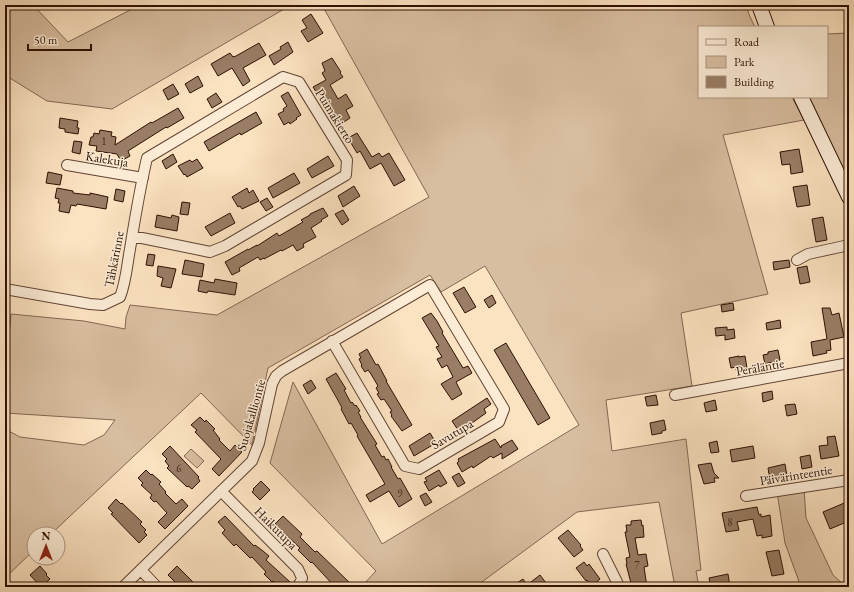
<svg xmlns="http://www.w3.org/2000/svg" width="854" height="592" font-family="'EB Garamond',serif">
	<style>
		.green { fill: #d8bea0; stroke: #836752 }
		.building { fill: #997d65; stroke: #2e1003 }
		.lines { fill: none; stroke-linecap: round; stroke-linejoin: round }
		.street-casing { stroke: #614432; stroke-width: 12 }
		.secondary-casing { stroke: #2e1003; stroke-width: 16 }
		.street { stroke: #fcecd6; stroke-width: 10 }
		.secondary { stroke: #fcecd6; stroke-width: 14 }
		.labels { text-anchor: middle; dominant-baseline: central; stroke-width: 3; stroke-linejoin: round; paint-order: stroke }
		.number-label { font-size: 11px; fill: #492b1c }
		.street-label { font-size: 13px; fill: #2e1003; stroke: #fcecd6 }
	</style>
	<rect width="100%" height="100%" fill="#fbe2c0"/>
	<filter id="stains"><feTurbulence type="fractalNoise" baseFrequency=".005" numOctaves="4"/><feColorMatrix values="0 0 0 0 .2 0 0 0 0 .09 0 0 0 0 .02 0 0 0 .5 -.17"/></filter>
	<radialGradient id="worn" r=".72"><stop offset=".6" stop-color="#630" stop-opacity="0"/><stop offset="1" stop-color="#630" stop-opacity=".3"/></radialGradient>
	<!-- green -->
	<path class="green" d="M 5,5 L 33,5 L 68,42 L 134,8 L 134,5 L 291,5 L 112,109 L 47,101 L 5,75 Z
		M 322,5 L 746,5 L 750,17 L 755,27 L 699,27 L 699,97 L 792,97 L 804,120 L 723,135 L 768,294 L 681,313 L 692,386 L 606,400 L 612,451 L 686,439 L 701,570 L 696,571 L 699,587 L 675,587 L 659,502 L 577,512 L 475,587 L 361,587 L 376,571 L 270,463 L 293,382 L 382,544 L 579,425 L 485,266 L 441,292 L 430,275 L 268,368 L 252,445 L 201,393 L 51,534 L 34,534 L 34,550 L 5,578 L 5,429 L 20,437 L 84,445 L 104,435 L 115,420 L 5,413 L 5,384 L 11,314 L 84,321 L 125,329 L 126,317 L 130,305 L 217,315 L 429,197 Z
		M 849,33 L 849,182 L 807,97 L 827,97 L 827,34 Z
		M 191,449 L 204,461 L 197,468 L 184,456 Z
		M 804,488 L 806,518 L 833,575 L 846,587 L 801,587 L 785,543 L 777,492 Z"/>
	<!-- building -->
	<path class="building" d="M 311,14 L 323,33 L 308,42 L 301,31 L 307,28 L 302,20 Z
		M 288,42 L 293,52 L 274,65 L 269,56 L 281,49 L 280,47 Z
		M 259,43 L 266,55 L 243,68 L 250,81 L 243,86 L 232,68 L 218,76 L 211,64 L 230,53 L 233,57 L 236,56 Z
		M 332,58 L 341,72 L 340,73 L 343,77 L 330,85 L 338,99 L 346,94 L 353,106 L 346,110 L 350,118 L 341,124 L 336,116 L 335,116 L 321,93 L 318,95 L 313,87 L 326,80 L 322,73 L 325,71 L 322,63 Z
		M 198,76 L 203,86 L 190,93 L 185,84 Z
		M 173,84 L 179,94 L 168,100 L 163,90 Z
		M 288,92 L 301,115 L 296,118 L 297,119 L 290,124 L 289,122 L 284,125 L 278,114 L 284,111 L 283,109 L 287,106 L 281,96 Z
		M 216,93 L 222,102 L 212,108 L 207,99 Z
		M 178,108 L 184,118 L 167,128 L 166,127 L 128,151 L 130,156 L 121,161 L 117,154 L 96,151 L 97,146 L 89,145 L 91,137 L 93,137 L 94,133 L 99,134 L 100,130 L 112,132 L 111,136 L 116,137 L 115,145 L 151,122 L 152,123 Z
		M 256,112 L 262,123 L 241,135 L 240,133 L 209,151 L 204,142 Z
		M 60,118 L 78,121 L 77,128 L 79,128 L 78,134 L 65,132 L 65,129 L 59,128 Z
		M 357,133 L 372,157 L 379,153 L 382,157 L 389,153 L 405,180 L 394,186 L 381,163 L 370,169 L 360,151 L 357,153 L 348,138 Z
		M 74,141 L 82,142 L 80,154 L 72,152 Z
		M 799,149 L 803,172 L 791,174 L 790,164 L 782,165 L 780,152 Z
		M 173,154 L 177,162 L 166,169 L 162,161 Z
		M 328,156 L 334,166 L 312,178 L 307,169 Z
		M 197,159 L 203,168 L 187,177 L 185,174 L 184,175 L 178,166 L 190,160 L 192,162 Z
		M 48,172 L 62,175 L 60,185 L 46,183 Z
		M 294,173 L 300,183 L 273,198 L 268,188 Z
		M 807,185 L 810,205 L 797,207 L 793,187 Z
		M 354,186 L 360,196 L 343,207 L 338,196 Z
		M 57,188 L 73,191 L 73,193 L 90,195 L 90,193 L 108,197 L 106,209 L 77,204 L 76,206 L 71,205 L 69,213 L 59,211 L 60,203 L 58,203 L 59,199 L 55,198 Z
		M 247,188 L 249,193 L 253,190 L 259,201 L 242,209 L 240,206 L 238,207 L 232,197 Z
		M 116,189 L 125,191 L 123,202 L 114,200 Z
		M 267,198 L 273,207 L 266,211 L 260,202 Z
		M 182,202 L 190,203 L 188,215 L 180,214 Z
		M 323,208 L 328,216 L 321,220 L 322,221 L 311,228 L 316,237 L 303,244 L 304,247 L 297,251 L 293,245 L 282,251 L 281,250 L 264,259 L 264,258 L 260,260 L 258,257 L 239,268 L 240,271 L 232,275 L 225,262 L 248,249 L 248,250 L 257,245 L 257,246 L 277,233 L 279,236 L 303,222 L 301,220 L 310,215 L 310,214 Z
		M 343,210 L 349,220 L 342,225 L 335,214 Z
		M 230,213 L 235,223 L 211,236 L 205,227 Z
		M 157,215 L 171,218 L 172,215 L 179,217 L 177,231 L 155,227 Z
		M 823,217 L 827,240 L 816,242 L 812,219 Z
		M 148,254 L 155,255 L 153,266 L 146,265 Z
		M 185,260 L 204,264 L 202,277 L 182,274 Z
		M 789,260 L 790,267 L 774,270 L 773,262 Z
		M 158,266 L 176,269 L 171,288 L 161,286 L 163,278 L 157,276 Z
		M 807,266 L 810,282 L 800,284 L 797,268 Z
		M 215,279 L 237,283 L 235,295 L 208,291 L 207,293 L 198,291 L 200,280 L 214,283 Z
		M 464,287 L 476,307 L 465,313 L 453,293 Z
		M 492,295 L 496,303 L 489,308 L 484,300 Z
		M 733,303 L 734,310 L 722,312 L 721,305 Z
		M 822,308 L 830,308 L 832,315 L 839,313 L 844,337 L 830,340 L 831,350 L 826,351 L 827,353 L 813,356 L 811,342 L 827,339 Z
		M 431,313 L 437,321 L 443,332 L 442,333 L 463,368 L 468,366 L 472,373 L 456,382 L 462,394 L 452,400 L 441,384 L 453,377 L 447,365 L 442,368 L 437,359 L 442,357 L 436,347 L 439,346 L 422,318 Z
		M 780,320 L 781,328 L 767,330 L 766,323 Z
		M 727,327 L 727,330 L 734,329 L 735,338 L 725,340 L 725,335 L 716,336 L 715,328 Z
		M 506,343 L 550,418 L 538,425 L 494,350 Z
		M 367,349 L 376,365 L 378,364 L 387,381 L 386,381 L 412,425 L 402,431 L 391,416 L 392,415 L 390,412 L 392,411 L 384,399 L 381,400 L 377,394 L 379,393 L 376,388 L 378,386 L 371,374 L 368,370 L 365,372 L 361,366 L 362,365 L 359,359 L 361,358 L 359,354 Z
		M 778,350 L 780,360 L 765,364 L 763,355 L 768,354 L 768,352 Z
		M 739,356 L 739,357 L 745,356 L 747,368 L 736,370 L 736,367 L 731,368 L 729,358 Z
		M 336,373 L 346,389 L 344,390 L 351,403 L 352,402 L 355,406 L 356,405 L 360,411 L 358,412 L 361,417 L 360,417 L 377,444 L 375,445 L 382,457 L 384,456 L 386,460 L 388,459 L 392,467 L 391,467 L 398,479 L 400,478 L 412,499 L 399,507 L 389,491 L 370,502 L 366,495 L 385,484 L 357,436 L 358,435 L 351,423 L 349,424 L 341,409 L 342,408 L 340,404 L 326,379 Z
		M 311,380 L 316,388 L 308,394 L 303,385 Z
		M 772,391 L 773,399 L 763,402 L 762,393 Z
		M 656,395 L 658,405 L 647,406 L 645,397 Z
		M 487,398 L 491,404 L 484,409 L 486,413 L 472,423 L 471,422 L 458,430 L 452,421 Z
		M 715,400 L 717,410 L 706,412 L 704,403 Z
		M 795,404 L 797,414 L 787,416 L 785,405 Z
		M 200,417 L 205,422 L 206,420 L 215,429 L 213,430 L 220,439 L 219,440 L 230,451 L 235,445 L 242,452 L 219,476 L 212,469 L 221,459 L 195,432 L 197,430 L 191,425 Z
		M 664,420 L 666,430 L 662,431 L 662,433 L 652,435 L 650,423 Z
		M 430,433 L 436,443 L 414,456 L 409,446 Z
		M 835,436 L 839,456 L 821,459 L 819,446 L 828,445 L 827,437 Z
		M 495,439 L 501,448 L 501,446 L 512,440 L 518,449 L 502,459 L 502,453 L 493,458 L 491,456 L 473,468 L 472,466 L 462,472 L 457,463 L 459,461 L 458,459 Z
		M 717,441 L 719,452 L 711,453 L 709,443 Z
		M 170,446 L 199,477 L 198,478 L 200,481 L 192,489 L 188,486 L 187,487 L 167,468 L 169,466 L 165,461 L 167,459 L 162,454 Z
		M 753,446 L 755,458 L 732,462 L 730,450 Z
		M 810,455 L 812,467 L 802,469 L 800,457 Z
		M 711,463 L 714,473 L 719,478 L 714,478 L 715,482 L 704,484 L 698,465 Z
		M 785,464 L 787,476 L 770,480 L 768,468 Z
		M 146,470 L 151,475 L 152,474 L 161,482 L 159,484 L 166,492 L 165,493 L 176,504 L 182,499 L 188,506 L 165,529 L 158,522 L 167,513 L 156,501 L 154,502 L 150,498 L 152,495 L 141,485 L 143,483 L 138,478 Z
		M 439,470 L 447,483 L 440,487 L 439,485 L 429,491 L 424,482 L 427,481 L 425,478 Z
		M 459,473 L 465,483 L 458,487 L 452,477 Z
		M 261,481 L 270,490 L 260,500 L 252,492 L 254,490 L 253,489 Z
		M 426,493 L 432,502 L 425,506 L 420,496 Z
		M 116,499 L 121,504 L 122,503 L 142,522 L 140,524 L 146,530 L 144,532 L 147,535 L 139,543 L 111,514 L 113,513 L 108,508 Z
		M 849,501 L 849,521 L 830,529 L 823,512 Z
		M 757,507 L 759,515 L 761,514 L 761,517 L 770,515 L 772,536 L 762,538 L 762,535 L 757,536 L 753,519 L 737,522 L 739,530 L 726,532 L 722,513 Z
		M 225,516 L 254,546 L 255,545 L 263,551 L 269,556 L 266,560 L 290,582 L 285,587 L 278,587 L 273,581 L 272,582 L 264,574 L 266,572 L 252,557 L 250,558 L 236,544 L 234,546 L 222,533 L 225,530 L 218,522 Z
		M 283,516 L 302,534 L 300,537 L 315,552 L 317,551 L 354,587 L 335,587 L 312,562 L 311,563 L 298,550 L 300,548 L 283,532 L 281,534 L 275,527 L 276,525 L 275,524 Z
		M 641,520 L 642,526 L 643,525 L 644,537 L 635,538 L 638,555 L 646,554 L 648,566 L 644,567 L 647,587 L 632,587 L 626,564 L 627,564 L 626,558 L 630,557 L 625,532 L 627,532 L 626,525 L 631,525 L 631,521 Z
		M 568,530 L 581,545 L 580,546 L 583,550 L 574,557 L 558,538 Z
		M 779,550 L 784,574 L 772,576 L 766,552 Z
		M 584,562 L 587,566 L 589,564 L 600,579 L 592,586 L 587,580 L 586,581 L 576,568 Z
		M 40,566 L 47,574 L 46,575 L 50,579 L 41,587 L 30,575 Z
		M 177,566 L 194,583 L 189,587 L 180,587 L 168,575 Z
		M 728,574 L 730,587 L 711,587 L 709,578 Z
		M 540,575 L 549,587 L 511,587 L 523,579 L 527,585 Z"/>
	<g class="lines">
		<defs>
			<path id="street" d="M 67,165 L 143,178
				M 797,260 L 808,254 L 849,245
				M 5,289 L 90,304 L 103,305 L 120,297 C 126,282 127,265 130,249 C 135,218 140,188 147,158 L 283,77 L 299,82 L 347,160 L 346,175 L 225,246 L 210,252 L 142,238 L 132,238
				M 675,395 L 849,363
				M 221,491 L 298,569 L 302,578 L 298,587
				M 746,496 L 849,480
				M 603,554 L 617,582 L 618,587
				M 141,570 L 157,587
				M 123,587 L 252,461 L 259,443 L 272,384 L 276,376 L 282,371 L 430,285 L 504,409 L 499,422 L 419,469 L 405,466 L 332,341"/>
			<path id="secondary" d="M 759,5 L 767,27
				M 801,97 L 849,197"/>
		</defs>
		<!-- street casing -->
		<use href="#street" class="street-casing"/>
		<!-- secondary casing -->
		<use href="#secondary" class="secondary-casing"/>
		<!-- street -->
		<use href="#street" class="street"/>
		<!-- secondary -->
		<use href="#secondary" class="secondary"/>
	</g>
	<g class="labels">
		<!-- number labels -->
		<g class="number-label">
			<text x="104" y="141">1</text>
			<text x="179" y="468">6</text>
			<text x="400" y="493">9</text>
			<text x="730" y="522">8</text>
			<text x="637" y="565">7</text>
		</g>
		<!-- street labels -->
		<g class="street-label">
			<text transform="translate(335 116) rotate(58)">Puimakierto</text>
			<text transform="translate(107 159) rotate(9)">Kalekuja</text>
			<text transform="translate(114 259) rotate(-79)">Tähkärinne</text>
			<text transform="translate(760 367) rotate(-10)">Peräläntie</text>
			<text transform="translate(251 415) rotate(-74)">Suojakalliontie</text>
			<text transform="translate(452 434) rotate(-31)">Savutupa</text>
			<text transform="translate(796 475) rotate(-9)">Päivärinteentie</text>
			<text transform="translate(276 528) rotate(45)">Haikutupa</text>
		</g>
	</g>
	<!-- margin -->
	<rect width="854" height="592" fill="none" stroke="#fbe2c0" stroke-width="20"/>
	<rect x="6" y="6" width="842" height="580" fill="none" stroke="#2e1003" stroke-width="2"/>
	<rect x="10" y="10" width="834" height="572" fill="none" stroke="#2e1003"/>
	<!-- legend -->
	<rect x="698" y="26" width="130" height="72" fill="#fcecd6" stroke="#aa9482"/>
	<rect x="706" y="39" width="20" height="6" fill="#fcecd6" stroke="#aa9482"/>
	<text x="734" y="46" font-size="12" fill="#2e1003">Road</text>
	<rect x="706" y="56" width="20" height="12" fill="#d8bea0" stroke="#aa9482"/>
	<text x="734" y="66" font-size="12" fill="#2e1003">Park</text>
	<rect x="706" y="76" width="20" height="12" fill="#997d65" stroke="#aa9482"/>
	<text x="734" y="86" font-size="12" fill="#2e1003">Building</text>
	<!-- north arrow -->
	<g transform="translate(46 546)"><circle r="19" fill="#fcecd6" stroke="#aa9482"/>
	<path d="M0-3L7 15L0 10L-7 15Z" fill="#8f2418"/>
	<text y="-6" font-size="11" font-weight="bold" text-anchor="middle" fill="#2e1003">N</text>
	</g>
	<!-- scale -->
	<path d="M28 44v6h63v-6" fill="none" stroke="#2e1003" stroke-width="2"/>
	<text x="34" y="44" font-size="12" fill="#2e1003" stroke="#fcecd6" stroke-width="3" paint-order="stroke">50 m</text>
	<rect width="100%" height="100%" filter="url(#stains)"/>
	<rect width="100%" height="100%" fill="url(#worn)"/>
</svg>
